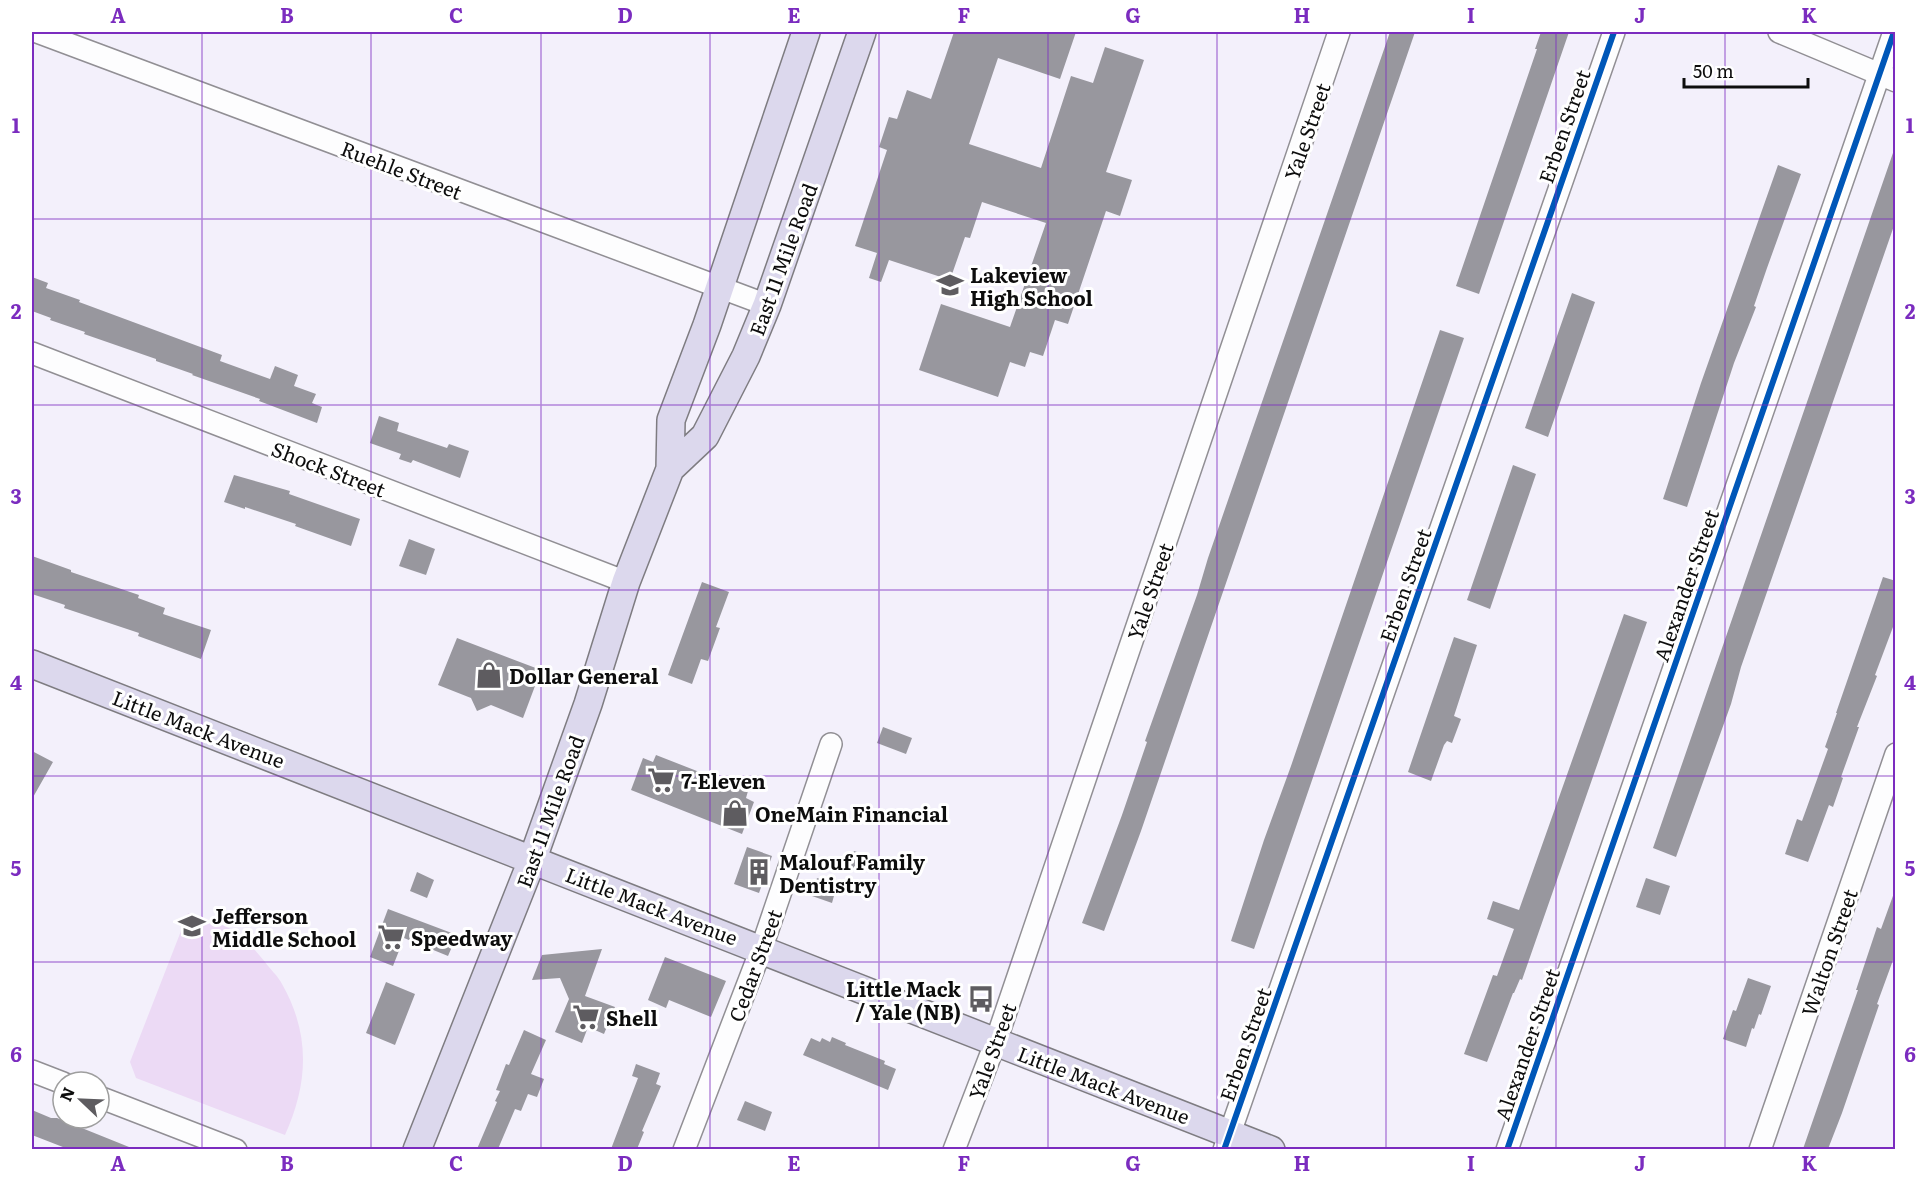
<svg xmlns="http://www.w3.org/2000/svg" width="1927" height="1181" font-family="Literata,serif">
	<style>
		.pitch { fill: #ecdaf5 }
		.building { fill: #98979e }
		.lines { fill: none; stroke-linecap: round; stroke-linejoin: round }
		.minor-casing { stroke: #918f94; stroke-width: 24 }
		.major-casing { stroke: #7e7c81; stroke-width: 30 }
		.minor { stroke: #fdfdfe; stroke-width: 21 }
		.major { stroke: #dcd8ed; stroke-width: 27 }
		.cycleway-casing { stroke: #fff; stroke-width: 10 }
		.cycleway { stroke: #0057b8; stroke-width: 6 }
		.grid { fill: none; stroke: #7b2cbf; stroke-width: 1.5; stroke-opacity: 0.55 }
		.labels { text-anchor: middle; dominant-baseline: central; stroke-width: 6; stroke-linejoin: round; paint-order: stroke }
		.street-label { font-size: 20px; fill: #0d0d0d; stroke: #fff }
		.poi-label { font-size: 20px; font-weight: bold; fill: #0d0d0d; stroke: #fff; text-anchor: start }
		.neatline { fill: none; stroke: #7b2cbf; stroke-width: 2 }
		.grid-label { font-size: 20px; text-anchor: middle; font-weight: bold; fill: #7b2cbf }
	</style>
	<rect width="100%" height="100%" fill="#f3f0fb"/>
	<!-- pitch -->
	<path class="pitch" d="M 188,913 C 204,918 227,925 240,935 C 249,942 257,953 265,962 C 270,969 278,976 282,984 C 311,1035 308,1084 285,1135 L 136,1078 L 130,1062 Z"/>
	<!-- building -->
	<path class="building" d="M 954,32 L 1076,32 L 1060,79 L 998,58 L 969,144 L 1041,168 L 1071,76 L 1093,83 L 1105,47 L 1144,60 L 1106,172 L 1132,180 L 1120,216 L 1106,211 L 1068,324 L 1055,320 L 1043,356 L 1030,352 L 1025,367 L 1010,362 L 998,397 L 919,370 L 941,304 L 1010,327 L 1046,223 L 982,202 L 970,238 L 965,237 L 950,280 L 889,260 L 881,282 L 869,278 L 877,253 L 855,246 L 887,150 L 879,147 L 889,117 L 897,119 L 907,90 L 931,99 Z
		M 1390,32 L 1415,32 L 1141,831 L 1104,931 L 1082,923 L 1122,815 L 1147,742 L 1145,741 L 1197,595 L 1208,558 Z
		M 1541,32 L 1569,32 L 1479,294 L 1456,286 L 1537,49 L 1535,49 Z
		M 1894,150 L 1896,151 L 1896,220 L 1741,667 L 1731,704 L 1676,857 L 1653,848 Z
		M 1778,165 L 1801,174 L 1767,268 L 1754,306 L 1756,307 L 1734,363 L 1687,507 L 1663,499 L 1701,383 Z
		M 32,277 L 48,283 L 46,288 L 80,300 L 79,302 L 222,355 L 220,361 L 270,379 L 275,366 L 298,375 L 294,386 L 316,394 L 312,403 L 322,407 L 317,423 L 259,401 L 260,399 L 192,375 L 193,374 L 156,361 L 156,359 L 84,334 L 85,332 L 50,320 L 51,318 L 32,311 Z
		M 1572,293 L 1595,302 L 1548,437 L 1525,428 Z
		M 1440,330 L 1464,338 L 1254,949 L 1231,941 L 1264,840 L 1291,766 Z
		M 379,416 L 399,423 L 397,431 L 447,448 L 449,444 L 469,451 L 460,478 L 413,460 L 411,463 L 399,459 L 401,454 L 370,443 Z
		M 1513,465 L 1536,474 L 1490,609 L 1467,600 Z
		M 234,475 L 290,491 L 289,494 L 360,519 L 351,546 L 295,526 L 296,524 L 245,507 L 245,509 L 224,502 Z
		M 409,539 L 435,549 L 426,575 L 399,566 Z
		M 32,556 L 71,570 L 71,572 L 139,595 L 138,598 L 165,608 L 163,614 L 211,630 L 201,659 L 138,636 L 139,633 L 64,608 L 65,605 L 32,594 Z
		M 1883,577 L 1896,581 L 1896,619 L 1875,675 L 1877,676 L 1857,727 L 1859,727 L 1841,777 L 1843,778 L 1833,807 L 1829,805 L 1808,862 L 1785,854 L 1797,819 L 1802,821 L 1828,749 L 1825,747 L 1837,713 L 1836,713 Z
		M 702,582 L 729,592 L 716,627 L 720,628 L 708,661 L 701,659 L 692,684 L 668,675 Z
		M 1624,614 L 1647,622 L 1522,980 L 1520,979 L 1514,993 L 1513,993 L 1487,1062 L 1464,1054 L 1493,975 L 1497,976 L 1514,929 L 1487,919 L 1493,901 L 1519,910 Z
		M 1454,637 L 1477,645 L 1454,716 L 1461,719 L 1452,743 L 1447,741 L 1444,745 L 1431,781 L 1408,772 Z
		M 457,638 L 541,670 L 523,718 L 491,705 L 477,711 L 471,698 L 438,685 Z
		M 883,727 L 912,738 L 906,754 L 877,743 Z
		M 32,751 L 53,762 L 32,799 Z
		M 656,755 L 748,791 L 746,798 L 754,802 L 742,834 L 631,790 L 643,758 L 653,762 Z
		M 747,847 L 772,856 L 759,893 L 734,884 Z
		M 854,851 L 869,856 L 863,871 L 848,866 Z
		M 417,872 L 434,880 L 427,898 L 410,891 Z
		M 817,878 L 837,885 L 832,903 L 812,896 Z
		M 1646,878 L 1670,886 L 1660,915 L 1636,907 Z
		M 1894,893 L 1896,893 L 1896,952 L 1877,1004 L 1879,1005 L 1842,1113 L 1828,1149 L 1803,1149 L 1858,990 L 1856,990 L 1877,927 L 1881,929 Z
		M 388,909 L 457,935 L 448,956 L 404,938 L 393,966 L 370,957 Z
		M 602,949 L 585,996 L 615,1007 L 604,1034 L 588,1027 L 582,1043 L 555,1032 L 569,999 L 560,978 L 532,980 L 542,955 Z
		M 665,957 L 726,981 L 711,1017 L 669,1000 L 666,1008 L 648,1000 Z
		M 1748,978 L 1771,986 L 1761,1015 L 1759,1014 L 1754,1029 L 1752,1028 L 1746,1047 L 1723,1039 L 1733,1010 L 1736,1011 Z
		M 386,982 L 415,994 L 395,1045 L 366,1033 Z
		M 524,1030 L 546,1040 L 531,1074 L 544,1079 L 537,1097 L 528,1094 L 521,1111 L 515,1109 L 498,1149 L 477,1149 L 497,1102 L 495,1101 L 500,1091 L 496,1090 L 506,1064 L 509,1065 Z
		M 832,1037 L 846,1043 L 845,1045 L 885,1061 L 884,1064 L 896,1069 L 888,1090 L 803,1055 L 811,1038 L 820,1042 L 822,1038 L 830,1042 Z
		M 636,1064 L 660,1073 L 656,1084 L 661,1086 L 642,1131 L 644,1132 L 637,1149 L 611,1149 L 638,1078 L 632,1076 Z
		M 745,1101 L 772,1112 L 765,1131 L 737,1120 Z
		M 32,1110 L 51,1118 L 57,1118 L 134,1149 L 68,1149 L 32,1135 Z"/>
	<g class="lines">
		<defs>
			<path id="minor" d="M 37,32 L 767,305
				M 1779,32 L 1896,81
				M 32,353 L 626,582
				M 32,1071 L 63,1083
				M 99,1097 L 236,1150
				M 684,1150 L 762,947 L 831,744
				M 954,1150 L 996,1041 L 1339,32
				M 1224,1150 L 1614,32
				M 1507,1150 L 1894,32
				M 1760,1150 L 1896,754"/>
			<path id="major" d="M 670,469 L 705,436 L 746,356 L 767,305 L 862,32
				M 32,664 C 446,823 859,985 1271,1150
				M 417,1150 L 533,858 L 588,704 L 626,582 L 670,469 L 671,420 L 707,325 L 806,32"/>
		</defs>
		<!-- minor casing -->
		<use href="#minor" class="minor-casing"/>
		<!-- major casing -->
		<use href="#major" class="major-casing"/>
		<!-- minor -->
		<use href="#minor" class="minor"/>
		<!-- major -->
		<use href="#major" class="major"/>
		<defs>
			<path id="cycleway" d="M 1224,1150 L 1614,32
				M 1507,1150 L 1894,32"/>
		</defs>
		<!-- cycleway casing -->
		<use href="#cycleway" class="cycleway-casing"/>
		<!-- cycleway -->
		<use href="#cycleway" class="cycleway"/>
	</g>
	<!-- grid -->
	<path class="grid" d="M 202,32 L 202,1150M 371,32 L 371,1150M 541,32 L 541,1150M 710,32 L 710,1150M 879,32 L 879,1150M 1048,32 L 1048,1150M 1217,32 L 1217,1150M 1386,32 L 1386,1150M 1556,32 L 1556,1150M 1725,32 L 1725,1150M 32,219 L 1896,219M 32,405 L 1896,405M 32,590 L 1896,590M 32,776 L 1896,776M 32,962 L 1896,962"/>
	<!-- icons -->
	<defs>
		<symbol id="school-bare" viewBox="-9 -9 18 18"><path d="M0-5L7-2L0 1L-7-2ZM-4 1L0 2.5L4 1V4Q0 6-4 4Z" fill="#5e5c60" stroke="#fff" stroke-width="2.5" paint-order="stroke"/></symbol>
		<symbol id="shop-bare" viewBox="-9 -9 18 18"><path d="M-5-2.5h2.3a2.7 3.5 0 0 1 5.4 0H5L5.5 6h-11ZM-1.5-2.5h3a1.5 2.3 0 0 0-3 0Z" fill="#5e5c60" stroke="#fff" stroke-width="2.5" paint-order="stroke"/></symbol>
		<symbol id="supermarket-bare" viewBox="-9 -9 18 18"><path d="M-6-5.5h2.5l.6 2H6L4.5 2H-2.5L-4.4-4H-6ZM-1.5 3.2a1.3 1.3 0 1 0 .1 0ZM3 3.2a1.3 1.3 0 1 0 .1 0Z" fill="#5e5c60" stroke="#fff" stroke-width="2.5" paint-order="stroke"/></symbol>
		<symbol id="building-bare" viewBox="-9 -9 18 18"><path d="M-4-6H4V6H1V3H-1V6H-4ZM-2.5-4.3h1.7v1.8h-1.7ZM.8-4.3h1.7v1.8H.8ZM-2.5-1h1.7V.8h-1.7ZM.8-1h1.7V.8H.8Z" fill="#5e5c60" stroke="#fff" stroke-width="2.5" paint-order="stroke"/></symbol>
		<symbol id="bus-bare" viewBox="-9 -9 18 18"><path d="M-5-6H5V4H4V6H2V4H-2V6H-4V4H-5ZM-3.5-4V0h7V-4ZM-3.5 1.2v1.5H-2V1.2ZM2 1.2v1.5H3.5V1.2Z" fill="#5e5c60" stroke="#fff" stroke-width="2.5" paint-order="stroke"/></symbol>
	</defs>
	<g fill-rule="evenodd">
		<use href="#school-bare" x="931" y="266" width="38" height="38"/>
		<use href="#shop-bare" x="470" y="656" width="38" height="38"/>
		<use href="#supermarket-bare" x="642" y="761" width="38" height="38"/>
		<use href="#shop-bare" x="716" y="794" width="38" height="38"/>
		<use href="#building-bare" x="740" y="853" width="38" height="38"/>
		<use href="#school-bare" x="173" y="907" width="38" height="38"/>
		<use href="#supermarket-bare" x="372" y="918" width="38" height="38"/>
		<use href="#bus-bare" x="962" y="980" width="38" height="38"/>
		<use href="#supermarket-bare" x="567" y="998" width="38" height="38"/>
	</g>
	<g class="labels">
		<!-- street labels -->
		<g class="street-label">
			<text transform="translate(1563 126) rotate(-71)">Erben Street</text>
			<text transform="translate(1306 131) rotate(-71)">Yale Street</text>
			<text transform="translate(402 169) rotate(21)">Ruehle Street</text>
			<text transform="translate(782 259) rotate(-70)">East 11 Mile Road</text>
			<text transform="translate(329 468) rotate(21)">Shock Street</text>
			<text transform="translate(1404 585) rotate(-71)">Erben Street</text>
			<text transform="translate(1685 585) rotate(-71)">Alexander Street</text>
			<text transform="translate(1149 591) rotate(-71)">Yale Street</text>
			<text transform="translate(199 728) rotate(21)">Little Mack Avenue</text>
			<text transform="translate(549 811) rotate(-70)">East 11 Mile Road</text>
			<text transform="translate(652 905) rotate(21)">Little Mack Avenue</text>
			<text transform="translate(1828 952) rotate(-71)">Walton Street</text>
			<text transform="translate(754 965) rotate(-70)">Cedar Street</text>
			<text transform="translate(1244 1044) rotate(-71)">Erben Street</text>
			<text transform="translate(1526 1044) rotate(-71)">Alexander Street</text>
			<text transform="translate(991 1051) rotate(-70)">Yale Street</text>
			<text transform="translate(1104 1084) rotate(21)">Little Mack Avenue</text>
		</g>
		<!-- poi labels -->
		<g class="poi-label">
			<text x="970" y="274">Lakeview<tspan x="970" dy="23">High School</tspan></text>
			<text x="509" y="675">Dollar General</text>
			<text x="681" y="780">7-Eleven</text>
			<text x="755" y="813">OneMain Financial</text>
			<text x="779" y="861">Malouf Family<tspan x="779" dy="23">Dentistry</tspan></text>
			<text x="212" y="915">Jefferson<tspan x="212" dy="23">Middle School</tspan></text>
			<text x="411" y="937">Speedway</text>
			<text x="961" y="988" text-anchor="end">Little Mack<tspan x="961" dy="23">/ Yale (NB)</tspan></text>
			<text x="606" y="1017">Shell</text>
		</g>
	</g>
	<!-- border -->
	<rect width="1927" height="1181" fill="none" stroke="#ffffff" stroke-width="66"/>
	<!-- north arrow -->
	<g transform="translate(81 1100) rotate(293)"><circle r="28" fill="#ffffff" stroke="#9e9e9e" stroke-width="1.5"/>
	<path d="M0-4.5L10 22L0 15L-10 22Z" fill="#5e5c60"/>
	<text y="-9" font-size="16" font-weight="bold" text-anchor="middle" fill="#0d0d0d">N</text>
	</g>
	<!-- scale -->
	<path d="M1684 78v9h124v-9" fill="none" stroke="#0d0d0d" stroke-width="3"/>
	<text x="1693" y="78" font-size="18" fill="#0d0d0d" stroke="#ffffff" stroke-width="4.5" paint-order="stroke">50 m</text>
	<rect x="33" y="33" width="1861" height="1115" class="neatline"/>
	<g class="grid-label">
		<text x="118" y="23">A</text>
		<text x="287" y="23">B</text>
		<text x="456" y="23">C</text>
		<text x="625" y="23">D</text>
		<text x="794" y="23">E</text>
		<text x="964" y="23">F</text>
		<text x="1133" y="23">G</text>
		<text x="1302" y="23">H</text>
		<text x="1471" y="23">I</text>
		<text x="1640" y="23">J</text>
		<text x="1809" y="23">K</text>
		<text x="16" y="133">1</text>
		<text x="1910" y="133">1</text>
		<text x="16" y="319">2</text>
		<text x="1910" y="319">2</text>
		<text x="16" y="504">3</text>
		<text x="1910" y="504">3</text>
		<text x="16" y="690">4</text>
		<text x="1910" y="690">4</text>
		<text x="16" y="876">5</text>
		<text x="1910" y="876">5</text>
		<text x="16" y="1062">6</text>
		<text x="1910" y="1062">6</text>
		<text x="118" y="1171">A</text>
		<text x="287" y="1171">B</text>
		<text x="456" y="1171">C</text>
		<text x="625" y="1171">D</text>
		<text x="794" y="1171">E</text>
		<text x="964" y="1171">F</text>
		<text x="1133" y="1171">G</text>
		<text x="1302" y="1171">H</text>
		<text x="1471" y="1171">I</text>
		<text x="1640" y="1171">J</text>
		<text x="1809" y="1171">K</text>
	</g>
</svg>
